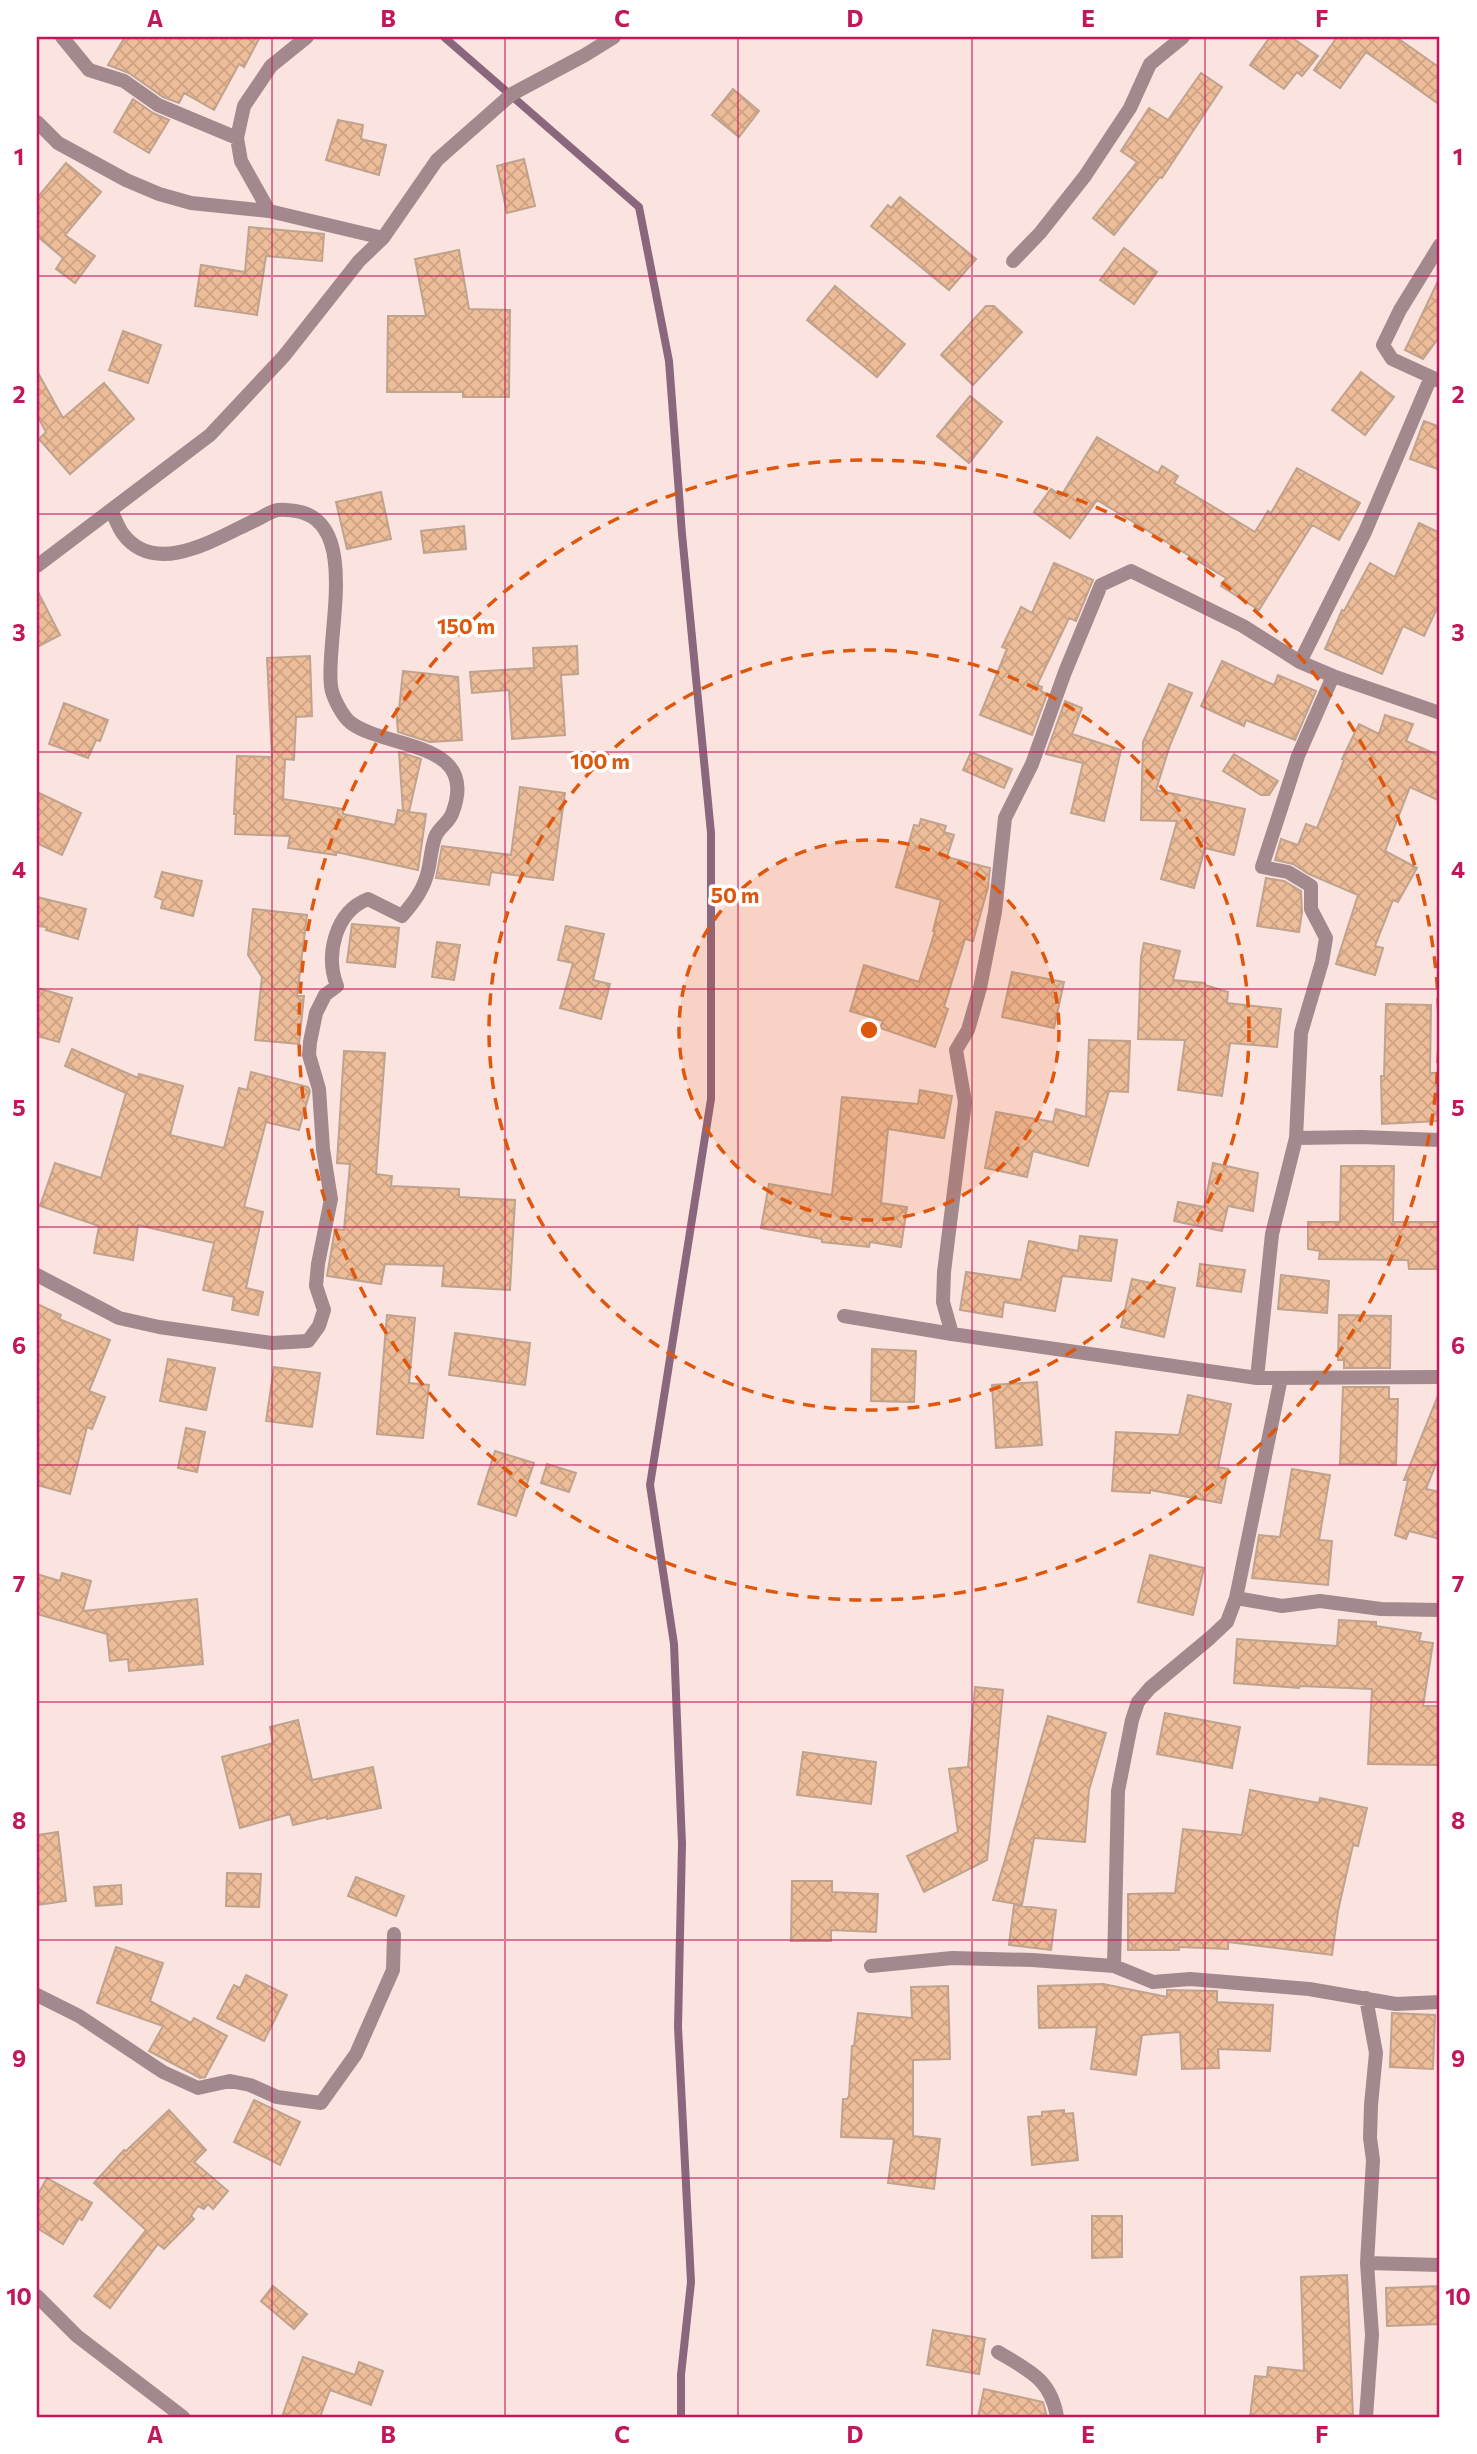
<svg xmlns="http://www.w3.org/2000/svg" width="1477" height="2454" font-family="Commissioner,sans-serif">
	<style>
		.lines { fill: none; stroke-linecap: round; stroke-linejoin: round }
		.stream { stroke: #8b677e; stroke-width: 8 }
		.building { fill: url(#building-cross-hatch); stroke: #bfa38e; stroke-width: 2 }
		.street { stroke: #a3888e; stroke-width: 14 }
		.grid { fill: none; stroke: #c2185b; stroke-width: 2; stroke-opacity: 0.55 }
		.ring { fill: none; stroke: #df560d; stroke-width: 3.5; stroke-dasharray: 12 9 }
		.centre { fill: #df560d; stroke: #fff; stroke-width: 3.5 }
		.ring-label { font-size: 21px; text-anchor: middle; font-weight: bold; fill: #df560d; stroke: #fff; stroke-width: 7; stroke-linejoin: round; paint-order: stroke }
		.neatline { fill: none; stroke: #c2185b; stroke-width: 2.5 }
		.grid-label { font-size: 23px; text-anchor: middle; font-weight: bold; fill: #c2185b }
	</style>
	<defs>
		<pattern id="building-cross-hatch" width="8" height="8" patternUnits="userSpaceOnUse" patternTransform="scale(1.75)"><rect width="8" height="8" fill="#edbc98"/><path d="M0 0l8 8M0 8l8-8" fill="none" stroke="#cca283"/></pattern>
	</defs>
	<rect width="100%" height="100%" fill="#fbe4df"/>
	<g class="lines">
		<!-- stream -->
		<path class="stream" d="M 444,37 L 639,207 L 669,361 L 682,534 L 711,833 L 711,1099 L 650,1485 L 674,1644 L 682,1844 L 678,2027 L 691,2282 L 681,2375 L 681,2417"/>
	</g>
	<!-- building -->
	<path class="building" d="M 125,37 L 260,37 L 244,67 L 239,64 L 214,110 L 184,93 L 179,103 L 163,97 L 129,73 L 108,65 Z
		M 1270,37 L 1291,37 L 1318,56 L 1302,76 L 1297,72 L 1284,89 L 1250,65 Z
		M 1337,37 L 1396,37 L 1440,68 L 1440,105 L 1366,52 L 1340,88 L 1314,70 Z
		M 1201,73 L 1222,87 L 1162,178 L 1160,177 L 1114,235 L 1093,218 L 1137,162 L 1121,151 L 1149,108 L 1168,120 Z
		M 733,89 L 759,111 L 739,137 L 712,115 Z
		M 133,99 L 153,113 L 169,120 L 149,153 L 114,132 Z
		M 338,120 L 363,125 L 361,139 L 386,145 L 379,175 L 326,160 Z
		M 524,159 L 535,206 L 507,213 L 497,166 Z
		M 66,163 L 101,192 L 65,235 L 95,256 L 75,283 L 56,269 L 63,258 L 37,236 L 37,198 Z
		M 900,197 L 976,259 L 949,290 L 871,226 L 888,205 L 891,208 Z
		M 249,227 L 324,234 L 322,261 L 266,256 L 257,315 L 195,306 L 201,265 L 245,272 Z
		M 1124,248 L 1157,272 L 1134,304 L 1100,280 Z
		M 459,250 L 469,309 L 510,310 L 509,397 L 463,397 L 463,392 L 387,392 L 388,316 L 426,316 L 415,259 Z
		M 1440,277 L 1440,336 L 1423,359 L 1405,350 Z
		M 835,286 L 905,344 L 877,377 L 807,320 Z
		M 986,306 L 994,306 L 1022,332 L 973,385 L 941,355 Z
		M 123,331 L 161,345 L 148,383 L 109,370 Z
		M 37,371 L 63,418 L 104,383 L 134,419 L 70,474 L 39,439 L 46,432 L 37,415 Z
		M 1361,372 L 1394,397 L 1365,435 L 1332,410 Z
		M 970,396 L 1002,422 L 969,463 L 937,436 Z
		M 1424,421 L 1440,427 L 1440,470 L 1410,459 Z
		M 1097,437 L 1158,473 L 1162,466 L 1178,476 L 1174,483 L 1255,532 L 1268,511 L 1271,513 L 1297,468 L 1360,503 L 1339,540 L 1312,525 L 1259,610 L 1221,586 L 1226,578 L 1097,500 L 1070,538 L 1034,512 L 1051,489 L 1061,496 Z
		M 381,492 L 391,539 L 347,549 L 336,502 Z
		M 1419,523 L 1440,533 L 1440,602 L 1424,636 L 1403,626 L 1382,674 L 1325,649 L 1342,610 L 1344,611 L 1370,563 L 1395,577 Z
		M 464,526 L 466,549 L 424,553 L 421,531 Z
		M 1054,563 L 1093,580 L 1076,621 L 1069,618 L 1037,685 L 1042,687 L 1041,691 L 1047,694 L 1032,735 L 980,715 L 1007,649 L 1002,647 L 1021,607 L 1032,613 Z
		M 37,590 L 60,635 L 37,647 Z
		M 577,646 L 578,674 L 561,675 L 565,735 L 512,739 L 509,690 L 472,693 L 470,672 L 534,668 L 533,648 Z
		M 310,656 L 312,716 L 296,717 L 294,760 L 285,759 L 283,799 L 343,809 L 343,814 L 395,825 L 398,810 L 403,811 L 399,752 L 421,759 L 409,812 L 426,814 L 418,870 L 336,852 L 336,855 L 288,848 L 290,836 L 235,834 L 236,814 L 234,814 L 237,756 L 272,757 L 267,658 Z
		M 1222,661 L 1274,685 L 1278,675 L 1316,691 L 1295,740 L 1246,720 L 1244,726 L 1201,706 Z
		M 403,671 L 458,677 L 462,740 L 430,742 L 398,732 L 396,709 L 399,709 Z
		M 1169,684 L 1192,693 L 1170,745 L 1156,790 L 1245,809 L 1234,855 L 1205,848 L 1194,888 L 1161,879 L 1177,821 L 1141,820 L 1143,742 Z
		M 1065,701 L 1082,708 L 1072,734 L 1121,750 L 1104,821 L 1071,813 L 1083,763 L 1046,754 Z
		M 64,703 L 108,720 L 100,741 L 96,740 L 88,758 L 49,744 Z
		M 1385,715 L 1413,724 L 1406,741 L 1440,756 L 1440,801 L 1410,787 L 1385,851 L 1417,868 L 1398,902 L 1393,900 L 1375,946 L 1383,948 L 1375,975 L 1336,964 L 1358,895 L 1309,874 L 1293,864 L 1275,860 L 1281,839 L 1298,845 L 1306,824 L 1317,828 L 1344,760 L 1342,759 L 1359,724 L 1379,734 Z
		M 971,752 L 1012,769 L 1004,788 L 963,770 Z
		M 1234,754 L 1278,781 L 1269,795 L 1261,795 L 1223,771 Z
		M 520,787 L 565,793 L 553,880 L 491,872 L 489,885 L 436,878 L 442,846 L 511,855 Z
		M 37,792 L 81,813 L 62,855 L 37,843 Z
		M 921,819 L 946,826 L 944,832 L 954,835 L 947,857 L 990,868 L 988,887 L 973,941 L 965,939 L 944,1007 L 948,1009 L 935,1047 L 880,1028 L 883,1021 L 850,1011 L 864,965 L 919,982 L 935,931 L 933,931 L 941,900 L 896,887 L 914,825 L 919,826 Z
		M 162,872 L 202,881 L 193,916 L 161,908 L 163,900 L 155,897 Z
		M 1266,878 L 1284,881 L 1301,891 L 1302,912 L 1299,932 L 1257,926 Z
		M 37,897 L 86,909 L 78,939 L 46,930 L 47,927 L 37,926 Z
		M 253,909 L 307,915 L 297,996 L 304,996 L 299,1044 L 255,1040 L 262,977 L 248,955 Z
		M 352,924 L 399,928 L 395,967 L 347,962 Z
		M 566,926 L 604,934 L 593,980 L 610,984 L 601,1019 L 560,1008 L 573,963 L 558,960 Z
		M 437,942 L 460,945 L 454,980 L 432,977 Z
		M 1144,943 L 1180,951 L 1173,980 L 1205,983 L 1205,985 L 1228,992 L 1227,1003 L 1281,1009 L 1277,1047 L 1230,1043 L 1222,1096 L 1178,1090 L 1185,1040 L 1138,1039 L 1141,957 Z
		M 1012,972 L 1064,982 L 1054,1028 L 1002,1017 Z
		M 37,988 L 72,998 L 59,1042 L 37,1036 Z
		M 1386,1004 L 1431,1005 L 1430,1073 L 1436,1073 L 1438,1121 L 1382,1124 L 1381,1076 L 1384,1076 Z
		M 1089,1040 L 1130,1041 L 1128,1092 L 1109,1091 L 1088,1166 L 1033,1151 L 1027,1177 L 985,1168 L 996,1112 L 1053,1122 L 1056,1109 L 1086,1117 Z
		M 72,1049 L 138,1078 L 139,1074 L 183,1086 L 170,1135 L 224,1148 L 239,1088 L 247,1090 L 251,1072 L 308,1087 L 310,1091 L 299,1130 L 266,1122 L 244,1207 L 263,1212 L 246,1288 L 263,1292 L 258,1315 L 232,1310 L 234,1297 L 203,1290 L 214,1243 L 138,1225 L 133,1260 L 94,1253 L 99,1226 L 40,1206 L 55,1163 L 101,1178 L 126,1093 L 65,1066 Z
		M 344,1051 L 385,1053 L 376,1174 L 392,1176 L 391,1186 L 459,1189 L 459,1197 L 515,1200 L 510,1290 L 442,1286 L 444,1266 L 385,1264 L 381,1284 L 327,1276 L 335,1229 L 344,1230 L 350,1164 L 337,1163 Z
		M 920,1090 L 952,1096 L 944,1138 L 888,1129 L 881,1203 L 907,1207 L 901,1247 L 870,1242 L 869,1247 L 822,1242 L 822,1239 L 761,1228 L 769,1184 L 832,1195 L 842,1097 L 918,1104 Z
		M 1213,1163 L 1258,1173 L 1253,1211 L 1228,1206 L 1222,1231 L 1174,1221 L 1178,1202 L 1204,1207 Z
		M 1341,1166 L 1394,1166 L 1393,1222 L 1440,1222 L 1440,1269 L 1409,1269 L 1408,1260 L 1319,1259 L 1320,1251 L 1308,1249 L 1308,1222 L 1340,1222 Z
		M 1080,1236 L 1117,1240 L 1111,1281 L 1062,1276 L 1055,1311 L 1004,1302 L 1002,1317 L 960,1310 L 966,1272 L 1021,1280 L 1029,1241 L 1078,1251 Z
		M 1200,1264 L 1245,1270 L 1241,1292 L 1197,1286 Z
		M 1281,1275 L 1329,1281 L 1327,1313 L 1278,1309 Z
		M 1132,1279 L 1175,1288 L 1164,1337 L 1121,1327 Z
		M 37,1304 L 61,1315 L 59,1319 L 110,1340 L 89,1391 L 105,1397 L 92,1429 L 87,1427 L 70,1494 L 37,1485 Z
		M 387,1315 L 415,1318 L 409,1383 L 429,1385 L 423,1438 L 377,1434 Z
		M 1339,1315 L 1391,1316 L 1390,1368 L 1344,1368 L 1344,1360 L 1338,1360 Z
		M 455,1333 L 530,1343 L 525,1385 L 449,1375 Z
		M 872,1349 L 916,1351 L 914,1402 L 871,1401 Z
		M 168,1359 L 215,1368 L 206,1410 L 160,1401 Z
		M 274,1367 L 320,1373 L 312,1427 L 266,1421 Z
		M 1037,1382 L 1042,1445 L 996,1448 L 992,1385 Z
		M 1343,1387 L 1389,1387 L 1389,1399 L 1398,1399 L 1396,1465 L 1340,1464 Z
		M 1439,1393 L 1440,1454 L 1426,1489 L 1440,1492 L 1440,1539 L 1409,1531 L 1406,1539 L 1395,1535 L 1408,1480 L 1404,1480 Z
		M 1188,1395 L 1231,1404 L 1218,1467 L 1228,1469 L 1221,1503 L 1150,1490 L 1150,1493 L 1112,1491 L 1116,1432 L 1179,1435 Z
		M 186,1428 L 205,1432 L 197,1472 L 178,1468 Z
		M 495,1451 L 534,1463 L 516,1516 L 478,1504 Z
		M 547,1464 L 576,1473 L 569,1492 L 541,1483 Z
		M 1292,1469 L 1330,1475 L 1319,1540 L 1332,1541 L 1328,1585 L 1252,1578 L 1259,1535 L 1280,1537 Z
		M 1150,1555 L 1204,1568 L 1193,1615 L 1138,1602 Z
		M 62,1573 L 91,1581 L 83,1611 L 197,1599 L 203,1664 L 129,1671 L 128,1659 L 110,1661 L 107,1634 L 37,1614 L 37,1574 L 60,1581 Z
		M 1339,1620 L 1376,1622 L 1376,1626 L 1421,1633 L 1419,1641 L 1433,1643 L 1423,1706 L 1440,1706 L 1440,1765 L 1368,1764 L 1372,1689 L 1300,1686 L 1299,1688 L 1234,1683 L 1237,1639 L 1337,1646 Z
		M 975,1687 L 1003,1690 L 987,1860 L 924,1892 L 907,1856 L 958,1832 L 949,1769 L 968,1767 Z
		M 1165,1713 L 1240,1727 L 1232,1768 L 1157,1754 Z
		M 1048,1716 L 1106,1733 L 1089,1790 L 1085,1842 L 1034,1838 L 1022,1905 L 993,1900 Z
		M 298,1720 L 312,1780 L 373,1767 L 381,1808 L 327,1819 L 327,1817 L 293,1825 L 290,1814 L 240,1828 L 222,1757 L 273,1743 L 270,1727 Z
		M 803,1752 L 876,1762 L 871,1804 L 797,1795 Z
		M 1250,1790 L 1319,1803 L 1320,1798 L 1367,1808 L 1358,1846 L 1353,1845 L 1338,1911 L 1332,1955 L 1228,1942 L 1228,1949 L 1179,1947 L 1179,1950 L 1128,1950 L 1128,1894 L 1175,1893 L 1183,1829 L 1242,1835 Z
		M 58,1832 L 66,1901 L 37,1905 L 37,1835 Z
		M 227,1873 L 261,1874 L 259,1907 L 226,1906 Z
		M 356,1877 L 404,1896 L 396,1916 L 348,1896 Z
		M 792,1881 L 832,1881 L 832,1892 L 878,1894 L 876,1932 L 831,1930 L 831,1941 L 791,1941 Z
		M 121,1885 L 122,1904 L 96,1906 L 94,1887 Z
		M 1014,1905 L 1056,1910 L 1051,1950 L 1009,1945 Z
		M 116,1947 L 163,1963 L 150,2001 L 191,2023 L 194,2018 L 227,2036 L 205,2077 L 200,2078 L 149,2051 L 163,2026 L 97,2003 Z
		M 246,1975 L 287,1995 L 264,2041 L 217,2018 L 234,1985 L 240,1988 Z
		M 1103,1984 L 1167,1997 L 1167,1990 L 1217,1991 L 1217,2002 L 1273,2005 L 1270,2051 L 1218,2049 L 1219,2068 L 1182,2069 L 1180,2032 L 1142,2035 L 1136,2075 L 1091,2069 L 1097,2027 L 1039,2028 L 1038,1986 Z
		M 948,1986 L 950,2059 L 913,2060 L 913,2136 L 940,2139 L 934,2189 L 888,2183 L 894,2139 L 841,2137 L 843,2099 L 847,2099 L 849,2096 L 852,2046 L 854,2046 L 858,2013 L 912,2018 L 911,1987 Z
		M 1392,2013 L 1435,2015 L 1433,2069 L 1390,2067 Z
		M 254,2100 L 300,2122 L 280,2165 L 234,2142 Z
		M 169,2110 L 206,2150 L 194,2162 L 228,2191 L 213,2209 L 208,2204 L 204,2209 L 198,2206 L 191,2216 L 194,2219 L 164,2249 L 158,2244 L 110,2308 L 94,2296 L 146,2230 L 94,2183 L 124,2150 L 126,2151 Z
		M 1064,2110 L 1064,2114 L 1073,2113 L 1078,2160 L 1032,2165 L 1028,2117 L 1042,2116 L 1042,2112 Z
		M 47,2178 L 92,2203 L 82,2220 L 79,2218 L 63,2244 L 37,2228 L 37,2196 Z
		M 1092,2216 L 1122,2216 L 1122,2257 L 1092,2258 Z
		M 1347,2275 L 1353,2417 L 1250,2417 L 1255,2376 L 1267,2377 L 1268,2367 L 1304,2371 L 1301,2277 Z
		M 273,2286 L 307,2314 L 294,2329 L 261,2301 Z
		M 1440,2286 L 1440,2324 L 1387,2326 L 1386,2288 Z
		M 933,2330 L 985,2339 L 979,2374 L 927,2365 Z
		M 303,2357 L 355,2375 L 359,2362 L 383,2371 L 371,2405 L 330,2390 L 320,2417 L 282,2417 Z
		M 984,2389 L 1043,2402 L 1047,2417 L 978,2417 Z"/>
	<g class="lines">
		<!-- street -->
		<path class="street" d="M 62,37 L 89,70 L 124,81 L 158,105 L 237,138
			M 37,122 L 58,143 L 126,180 L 159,194 L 191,203 L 269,211 L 383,238
			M 269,211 L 241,161 L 237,138 L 244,106 L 271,66 L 307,37
			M 1440,245 L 1400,310 L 1383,345 L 1392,359 L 1440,381
			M 1013,261 L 1040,233 L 1085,176 L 1130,108 L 1150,64 L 1183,37
			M 37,566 L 210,435 L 284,356 L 359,261 L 383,238 L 437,160 L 512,94 L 585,55 L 614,37
			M 1300,662 L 1365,532 L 1431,377
			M 1296,1138 L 1361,1137 L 1440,1140
			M 37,1275 L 119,1318 L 159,1327 L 272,1343 L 308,1341 L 319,1326 L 324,1310 L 316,1286 L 318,1264 L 331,1199 L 323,1149 L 319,1089 L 309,1055 L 310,1042 L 316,1013 L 325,995 L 337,986 C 325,955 335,912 368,899 L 402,916 C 414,902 424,889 428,871 C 431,859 431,846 436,835 C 440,827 449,822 452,814 C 481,740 388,750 351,723 C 342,716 332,696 331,686 C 325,642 359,531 304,513 C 298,511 284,509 278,510 C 271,511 264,516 258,519 C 220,536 157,579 123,534 C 118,527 115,518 111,510
			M 844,1316 L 952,1334 L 1257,1378 L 1440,1377
			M 952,1334 L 943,1302 L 944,1272 L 965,1102 L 956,1050 L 968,1030 L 980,988 L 995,912 L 1005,818 L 1032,764 L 1065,672 L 1101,585 L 1131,571 L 1243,626 L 1300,662 L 1333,676 L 1440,713
			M 1257,1378 L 1272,1234 L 1296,1138 L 1301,1033 L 1322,962 L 1326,938 L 1311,909 L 1311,886 L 1288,872 L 1262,867 L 1298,756 L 1333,676
			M 1236,1598 L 1282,1606 L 1320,1601 L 1381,1609 L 1440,1610
			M 871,1966 L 952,1958 L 1032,1960 L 1114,1966 L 1153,1982 L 1190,1979 L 1309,1989 L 1396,2004 L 1440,2002
			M 1114,1966 L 1118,1791 L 1132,1720 L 1138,1702 L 1150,1688 L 1210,1638 L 1227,1622 L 1236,1598 L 1281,1378
			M 37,1995 L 79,2016 L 163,2072 L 198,2088 L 230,2081 L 250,2085 L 277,2097 L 321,2103 L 356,2054 L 393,1970 L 394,1934
			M 1367,2263 L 1440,2265
			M 37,2296 L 77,2336 L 183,2417
			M 998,2352 C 1028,2370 1051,2379 1057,2417
			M 1366,2417 L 1372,2335 L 1367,2263 L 1373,2160 L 1370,2138 L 1371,2105 L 1376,2053 L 1366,1998"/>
	</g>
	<!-- grid -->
	<path class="grid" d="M 272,37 L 272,2417M 505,37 L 505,2417M 738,37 L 738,2417M 972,37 L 972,2417M 1205,37 L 1205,2417M 37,276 L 1440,276M 37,514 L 1440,514M 37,752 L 1440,752M 37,989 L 1440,989M 37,1227 L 1440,1227M 37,1465 L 1440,1465M 37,1702 L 1440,1702M 37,1940 L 1440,1940M 37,2178 L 1440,2178"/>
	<!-- distance rings -->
	<circle cx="869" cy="1030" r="190" fill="#df560d" fill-opacity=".12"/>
	<g class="ring">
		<circle cx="869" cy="1030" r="190"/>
		<circle cx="869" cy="1030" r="380"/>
		<circle cx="869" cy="1030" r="570"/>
	</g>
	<circle cx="869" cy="1030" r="10" class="centre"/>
	<g class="ring-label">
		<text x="466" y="634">150 m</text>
		<text x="600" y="769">100 m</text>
		<text x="735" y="903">50 m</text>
	</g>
	<!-- border -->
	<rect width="1477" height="2454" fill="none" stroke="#ffffff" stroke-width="77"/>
	<rect x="38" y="38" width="1400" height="2378" class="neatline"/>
	<g class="grid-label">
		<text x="155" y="27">A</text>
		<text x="388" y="27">B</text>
		<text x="622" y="27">C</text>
		<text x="855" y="27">D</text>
		<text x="1088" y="27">E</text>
		<text x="1322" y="27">F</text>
		<text x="19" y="165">1</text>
		<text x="1458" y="165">1</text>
		<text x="19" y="403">2</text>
		<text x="1458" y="403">2</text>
		<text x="19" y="641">3</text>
		<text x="1458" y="641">3</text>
		<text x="19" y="878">4</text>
		<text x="1458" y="878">4</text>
		<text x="19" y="1116">5</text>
		<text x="1458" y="1116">5</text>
		<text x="19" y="1354">6</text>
		<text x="1458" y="1354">6</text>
		<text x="19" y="1592">7</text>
		<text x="1458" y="1592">7</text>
		<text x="19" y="1829">8</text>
		<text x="1458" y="1829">8</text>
		<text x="19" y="2067">9</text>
		<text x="1458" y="2067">9</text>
		<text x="19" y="2305">10</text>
		<text x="1458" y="2305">10</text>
		<text x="155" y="2443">A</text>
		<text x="388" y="2443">B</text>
		<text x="622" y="2443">C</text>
		<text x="855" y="2443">D</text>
		<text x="1088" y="2443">E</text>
		<text x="1322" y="2443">F</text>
	</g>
</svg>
